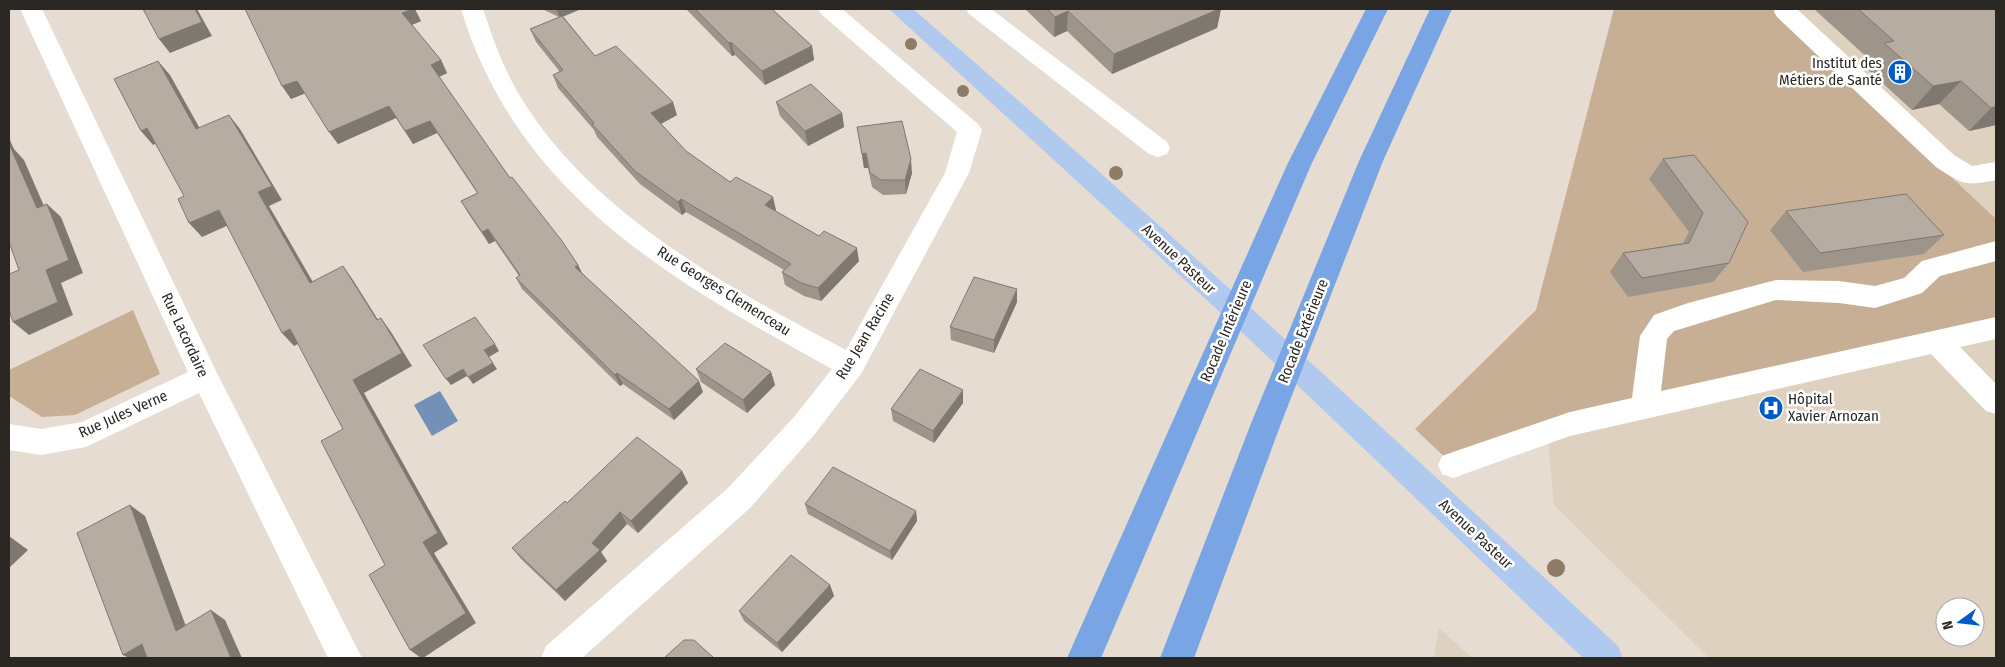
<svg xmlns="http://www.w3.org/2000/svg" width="2005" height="667" font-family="'Fira Sans Condensed',sans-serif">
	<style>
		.built { fill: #dfd1bf; fill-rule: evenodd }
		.green { fill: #c6af95 }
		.water { fill: #7390b9 }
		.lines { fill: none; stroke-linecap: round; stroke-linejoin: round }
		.minor { fill: #fff; fill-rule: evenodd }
		.major { fill: #afc9ef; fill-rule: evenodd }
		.highway { fill: #79a5e4; fill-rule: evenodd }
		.tree { fill: #8f7c65 }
		.wall { fill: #9d948a }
		.shaded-wall { fill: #7f7871 }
		.building { fill: #b6aca1; stroke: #7f7871 }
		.labels { text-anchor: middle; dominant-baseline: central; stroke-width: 5; stroke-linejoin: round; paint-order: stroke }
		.poi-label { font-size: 15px; fill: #2b2823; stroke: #fff; text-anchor: end }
		.street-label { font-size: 15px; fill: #2b2823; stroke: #fff }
	</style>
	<rect width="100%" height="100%" fill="#e7dcd1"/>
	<!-- built -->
	<path class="built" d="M 1614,9 L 1996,9 L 1996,658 L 1709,658 L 1554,505 L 1536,310 ZM 1945,607 L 1975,607 L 1975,637 L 1945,637 Z
		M 1439,628 L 1472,658 L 1434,658 Z"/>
	<!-- green -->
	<path class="green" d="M 1614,9 L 1772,9 L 1996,219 L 1996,328 L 1540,434 L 1453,465 L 1415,429 L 1536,310 Z
		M 133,310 L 160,374 L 75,415 L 42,417 L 9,396 L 9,370 Z"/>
	<!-- water -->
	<path class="water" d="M 440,391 L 458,421 L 432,436 L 414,405 Z"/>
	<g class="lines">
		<!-- minor -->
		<path class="minor" d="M 20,9 L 42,9 L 217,373 L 362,658 L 328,658 L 199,393 L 86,447 L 41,455 L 9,450 L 9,424 L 41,429 L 82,422 L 188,372 Z
			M 461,9 L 483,9 C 493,39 503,68 520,96 C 590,213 729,288 846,350 L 945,173 L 957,132 L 821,14 L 818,9 L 842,9 L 978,124 L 982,130 L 969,173 L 861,374 L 814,435 L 750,508 L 582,658 L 541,658 L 546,646 L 728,488 L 794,417 L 832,369 C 673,282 517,194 461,9 Z
			M 966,9 L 991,9 L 1167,142 L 1170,148 L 1167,154 L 1158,157 L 1149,154 L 969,14 Z
			M 1775,9 L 1797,9 L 1954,155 L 1972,166 L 1996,162 L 1996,180 C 1964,186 1964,185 1936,167 L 1777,17 L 1774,12 Z
			M 1996,241 L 1996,261 L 1940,276 L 1922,293 L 1875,308 L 1839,303 L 1776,300 L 1674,331 L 1667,339 L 1661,391 L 1996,317 L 1996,339 L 1960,347 L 1996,384 L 1996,414 L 1986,411 L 1931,354 L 1570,436 L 1453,478 L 1442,474 L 1438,465 L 1442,456 L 1453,452 L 1570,412 L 1632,398 L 1640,336 L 1654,315 L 1688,303 L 1776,280 L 1839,281 L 1875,286 L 1904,278 L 1922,261 Z"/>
		<!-- major -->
		<path class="major" d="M 889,9 L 913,9 C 1153,216 1386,430 1618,646 L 1623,658 L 1583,658 L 1247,337 Z"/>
		<!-- highway -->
		<path class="highway" d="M 1366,9 L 1388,9 L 1311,165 L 1101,658 L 1067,658 L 1287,165 Z
			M 1430,9 L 1452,9 L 1383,161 L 1282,421 L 1194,658 L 1160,658 L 1252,421 L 1359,161 Z"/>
	</g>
	<!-- trees -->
	<g class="tree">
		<circle cx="911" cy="44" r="6"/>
		<circle cx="963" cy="91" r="6"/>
		<circle cx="1116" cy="173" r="7"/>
		<circle cx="1556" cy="568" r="9"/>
	</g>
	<!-- wall -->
	<path class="wall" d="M 245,9 L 421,21 L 412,25 L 441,60 L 447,73 L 439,77 L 510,178 L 578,265 L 582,273 L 703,392 L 674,420 L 623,384 L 620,386 L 522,289 L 516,278 L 519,276 L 495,241 L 489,244 L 468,213 L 461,201 L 477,193 L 437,133 L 413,144 L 396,118 L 338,144 L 305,93 L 291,99 Z
		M 542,9 L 581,9 L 563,16 L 595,56 L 677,115 L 661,124 L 686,151 L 730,182 L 776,210 L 775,211 L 859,261 L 821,301 L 804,296 L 785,285 L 782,272 L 784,270 L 686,212 L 682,215 L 640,184 L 597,137 L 594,130 L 558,88 L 553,75 L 560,72 L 536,42 L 530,29 L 559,17 Z
		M 686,9 L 772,9 L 812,46 L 814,60 L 765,85 L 735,55 L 732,56 Z
		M 1025,9 L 1221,9 L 1217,28 L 1112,74 L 1067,31 L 1054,37 Z
		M 1814,9 L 1996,9 L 1996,125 L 1969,131 L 1939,104 L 1912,110 L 1865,67 L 1870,60 Z
		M 776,102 L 842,113 L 844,127 L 808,146 L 780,116 Z
		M 857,127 L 912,173 L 906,194 L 883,195 L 872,187 L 868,168 L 864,168 Z
		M 1694,155 L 1729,263 L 1713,282 L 1628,297 L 1610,272 L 1623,253 L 1683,243 L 1689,232 L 1649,179 L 1663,159 Z
		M 1786,211 L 1944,235 L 1924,254 L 1803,272 L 1770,230 Z
		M 1017,302 L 994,353 L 951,340 L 950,327 Z
		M 696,369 L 771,372 L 775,385 L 747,413 L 701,382 Z
		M 963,403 L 934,443 L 893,421 L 891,409 Z
		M 682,471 L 688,483 L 638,533 L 627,524 L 601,552 L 607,561 L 565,601 L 521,559 L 512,548 L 567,503 Z
		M 805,504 L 916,511 L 917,521 L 892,560 L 808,514 Z
		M 830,585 L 834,596 L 782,652 L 744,621 L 739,611 Z"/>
	<!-- shaded-wall -->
	<path class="shaded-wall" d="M 195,9 L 197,9 L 212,36 L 170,53 L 159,39 Z
		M 413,9 L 415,9 L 421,21 L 409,26 L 402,13 Z
		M 556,9 L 581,9 L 560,18 Z
		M 1219,9 L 1221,9 L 1217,28 L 1112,74 L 1114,54 Z
		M 1068,11 L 1067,31 L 1054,37 L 1055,17 Z
		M 731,42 L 735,55 L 732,56 L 729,43 Z
		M 812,46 L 814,60 L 765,85 L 762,71 Z
		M 441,60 L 447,73 L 437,78 L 431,65 Z
		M 158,61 L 170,75 L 208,143 L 196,129 Z
		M 297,81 L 306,93 L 291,99 L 282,86 Z
		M 1961,81 L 1939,104 L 1912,110 L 1933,86 Z
		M 673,102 L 677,115 L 655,127 L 651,113 Z
		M 389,106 L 396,118 L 338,144 L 329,132 Z
		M 1996,106 L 1996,125 L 1969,131 L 1991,108 Z
		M 842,113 L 844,127 L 808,146 L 805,131 Z
		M 229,115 L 240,129 L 282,200 L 269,206 L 321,296 L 310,283 L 258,192 Z
		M 430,121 L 437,133 L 413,144 L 405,131 Z
		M 147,128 L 159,142 L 153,145 L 141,131 Z
		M 9,138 L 14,149 L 24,160 L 51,222 L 37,208 L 9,152 Z
		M 866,153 L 868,168 L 864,168 L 862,154 Z
		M 911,159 L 912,173 L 906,194 L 905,180 Z
		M 773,197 L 776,210 L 768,217 L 765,205 Z
		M 681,199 L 686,212 L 682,215 L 678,202 Z
		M 47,204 L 61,217 L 83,273 L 61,283 L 73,315 L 29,335 L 13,322 L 46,270 Z
		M 219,210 L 231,224 L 202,237 L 189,223 Z
		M 488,229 L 495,241 L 489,244 L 482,232 Z
		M 857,248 L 859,261 L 821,301 L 818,288 Z
		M 578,265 L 584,277 L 575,267 Z
		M 343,266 L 353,280 L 387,334 L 377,320 Z
		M 1017,289 L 1017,302 L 994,353 L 994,340 Z
		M 381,318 L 391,332 L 412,366 L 364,393 L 448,544 L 434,553 L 476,623 L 423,658 L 421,658 L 410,650 L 423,542 L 353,380 Z
		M 290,329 L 302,342 L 294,346 L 282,333 Z
		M 495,344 L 499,351 L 489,357 L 484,350 Z
		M 493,363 L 497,369 L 473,384 L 468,377 Z
		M 463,369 L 467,376 L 451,385 L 446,379 Z
		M 771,372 L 775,385 L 747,413 L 743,400 Z
		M 617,373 L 623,384 L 620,386 L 615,375 Z
		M 699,381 L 703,392 L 674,420 L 669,409 Z
		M 963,390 L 963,403 L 934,443 L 933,431 Z
		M 682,471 L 688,483 L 638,533 L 631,521 Z
		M 130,505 L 145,516 L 191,640 L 176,631 Z
		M 916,511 L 917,521 L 892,560 L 890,551 Z
		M 620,512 L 627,524 L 601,552 L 607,561 L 565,601 L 556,590 L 592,543 Z
		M 9,536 L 28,550 L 9,568 Z
		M 830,585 L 834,596 L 782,652 L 777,643 Z
		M 211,610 L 225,620 L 242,658 L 231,658 Z
		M 142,644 L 149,658 L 129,658 L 123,655 Z"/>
	<!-- building -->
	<path class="building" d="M 143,9 L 195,9 L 202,22 L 159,39 Z
		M 245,9 L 413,9 L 402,13 L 441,60 L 431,65 L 510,178 L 512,177 L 562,241 L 578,265 L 575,267 L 699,381 L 669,409 L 617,373 L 615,375 L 516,278 L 520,275 L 488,229 L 482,232 L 461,201 L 478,193 L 430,121 L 405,131 L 389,106 L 329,132 L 297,81 L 282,86 Z
		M 695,9 L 772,9 L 812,46 L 762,71 L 731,42 L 729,43 Z
		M 1047,9 L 1219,9 L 1114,54 L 1068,11 L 1055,17 Z
		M 1858,9 L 1996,9 L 1996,106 L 1991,108 L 1961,81 L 1933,86 L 1884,43 L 1894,41 Z
		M 562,16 L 595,56 L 616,46 L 673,102 L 651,113 L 686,151 L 730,182 L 736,177 L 773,197 L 765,205 L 819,236 L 824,231 L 857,248 L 818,288 L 801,283 L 782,272 L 791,264 L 681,199 L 678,202 L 635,171 L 592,124 L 594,123 L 553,75 L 563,70 L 530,29 Z
		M 158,61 L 196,129 L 229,115 L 272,186 L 258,192 L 310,283 L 343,266 L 377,320 L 381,318 L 402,353 L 353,380 L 438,533 L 423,542 L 466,613 L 410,650 L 369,575 L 385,565 L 321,441 L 343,429 L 290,329 L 282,333 L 219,210 L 189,223 L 178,199 L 184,196 L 147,128 L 141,131 L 114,79 Z
		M 811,84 L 842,113 L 805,131 L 776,102 Z
		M 902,121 L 911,159 L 905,180 L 881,180 L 870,173 L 866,153 L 862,154 L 857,127 Z
		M 9,146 L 10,146 L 37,208 L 47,204 L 69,260 L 46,270 L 58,302 L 13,322 L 9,310 L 9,274 L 19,270 L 9,242 Z
		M 1694,155 L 1748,222 L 1729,263 L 1642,278 L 1623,253 L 1689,243 L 1703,213 L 1663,159 Z
		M 1906,194 L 1944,235 L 1820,253 L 1786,211 Z
		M 974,277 L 1017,289 L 994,340 L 950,327 Z
		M 475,317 L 495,344 L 484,350 L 493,363 L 468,377 L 463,369 L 446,379 L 423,345 Z
		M 725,343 L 771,372 L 743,400 L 696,369 Z
		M 920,369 L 963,390 L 933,431 L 891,409 Z
		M 637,437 L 682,471 L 631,521 L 620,512 L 592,543 L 600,550 L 556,590 L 512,548 L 565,501 L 567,503 Z
		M 833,467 L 916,511 L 890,551 L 805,504 Z
		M 130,505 L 176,631 L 211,610 L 231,658 L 147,658 L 142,644 L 123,655 L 77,533 Z
		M 791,555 L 830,585 L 777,643 L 739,611 Z
		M 684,640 L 694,640 L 714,658 L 664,658 Z"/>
	<!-- icons -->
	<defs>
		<symbol id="building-disc" viewBox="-11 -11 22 22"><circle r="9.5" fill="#005bc4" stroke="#fff"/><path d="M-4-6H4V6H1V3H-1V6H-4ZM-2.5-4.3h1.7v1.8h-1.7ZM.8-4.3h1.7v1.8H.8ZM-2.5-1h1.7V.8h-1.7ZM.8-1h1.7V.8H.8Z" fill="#fff"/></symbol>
		<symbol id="hospital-disc" viewBox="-11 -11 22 22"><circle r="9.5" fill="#005bc4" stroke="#fff"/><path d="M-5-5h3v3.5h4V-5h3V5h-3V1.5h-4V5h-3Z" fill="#fff"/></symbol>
	</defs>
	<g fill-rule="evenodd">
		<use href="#building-disc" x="1886" y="58" width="28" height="28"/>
		<use href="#hospital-disc" x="1757" y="394" width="28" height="28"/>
	</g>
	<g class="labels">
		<!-- poi labels -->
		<g class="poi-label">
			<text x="1882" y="63">Institut des<tspan x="1882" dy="17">Métiers de Santé</tspan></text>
			<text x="1788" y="399" text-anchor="start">Hôpital<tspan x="1788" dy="17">Xavier Arnozan</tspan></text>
		</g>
		<!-- street labels -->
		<g class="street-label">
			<text transform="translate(1179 259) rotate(43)">Avenue Pasteur</text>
			<text transform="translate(724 291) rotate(32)">Rue Georges Clemenceau</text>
			<text transform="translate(1226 331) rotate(-67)">Rocade Intérieure</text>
			<text transform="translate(1303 331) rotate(-68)">Rocade Extérieure</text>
			<text transform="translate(185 335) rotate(65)">Rue Lacordaire</text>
			<text transform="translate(865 336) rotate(-59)">Rue Jean Racine</text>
			<text transform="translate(123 414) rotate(-24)">Rue Jules Verne</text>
			<text transform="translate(1476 534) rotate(43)">Avenue Pasteur</text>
		</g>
	</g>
	<!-- border -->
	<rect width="2005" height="667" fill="none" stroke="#2b2823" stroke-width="20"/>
	<!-- north arrow -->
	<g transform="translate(1960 622) rotate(255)"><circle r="24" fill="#ffffff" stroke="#aaa9a7"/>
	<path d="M0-4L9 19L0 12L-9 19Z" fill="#005bc4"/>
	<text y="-8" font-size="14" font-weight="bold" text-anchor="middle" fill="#2b2823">N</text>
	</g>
</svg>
